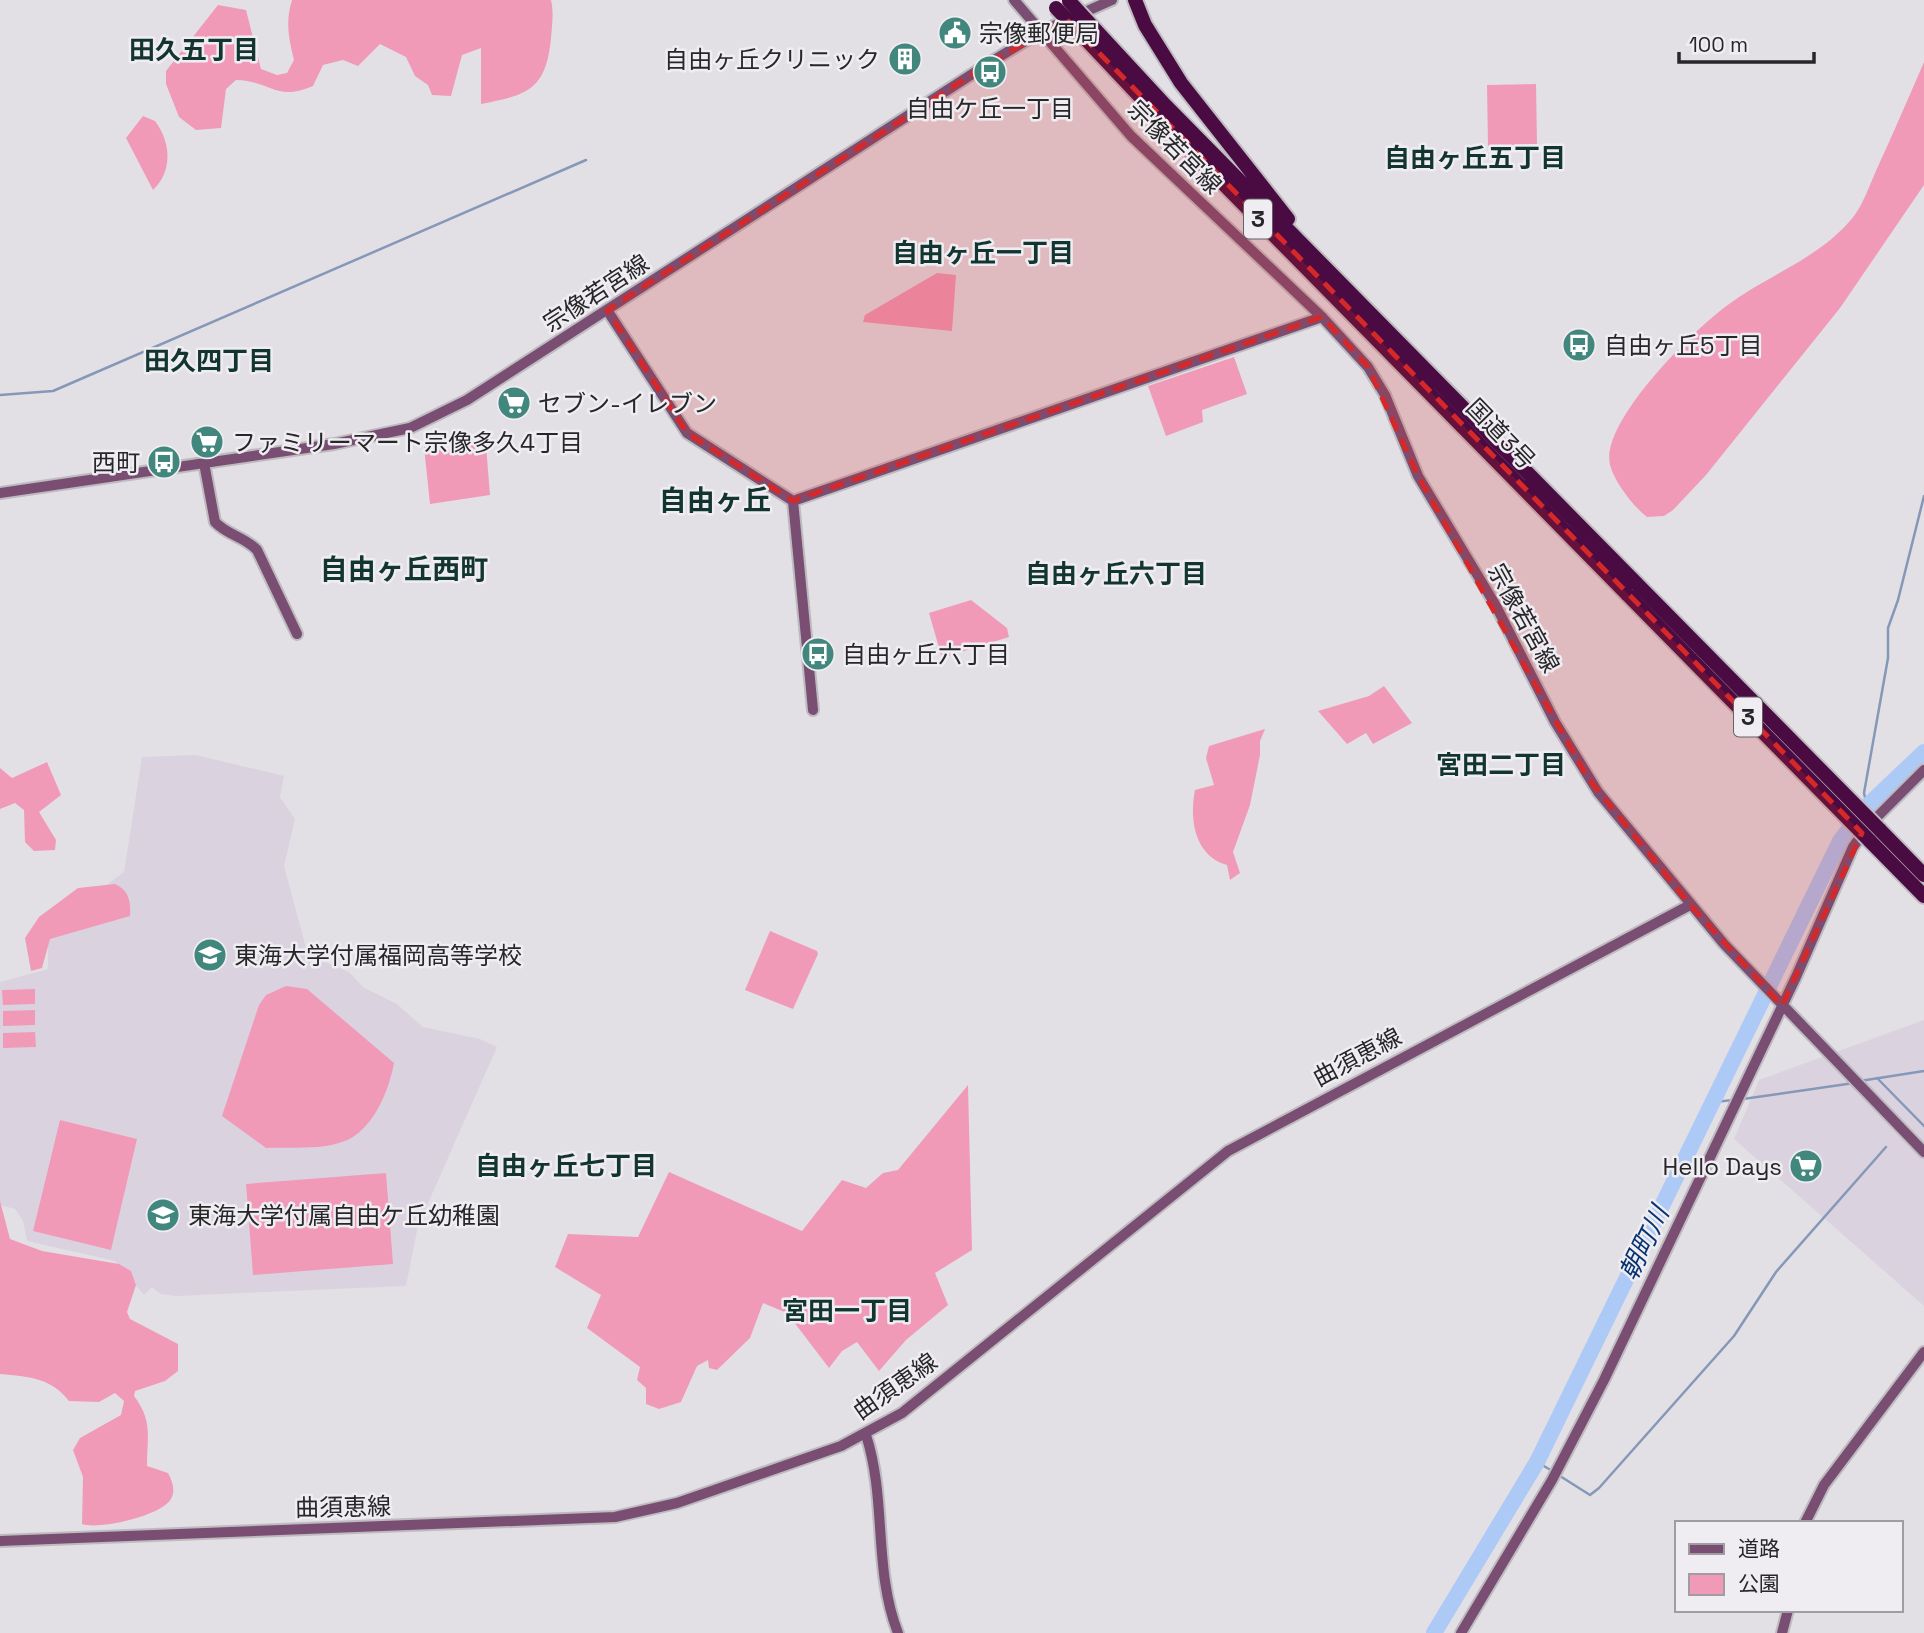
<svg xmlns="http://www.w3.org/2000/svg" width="1924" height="1633" font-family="'Space Grotesk','Noto Sans JP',sans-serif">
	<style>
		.built { fill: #dad3df }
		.green { fill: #f19ab8 }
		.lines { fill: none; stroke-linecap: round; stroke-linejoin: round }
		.stream { stroke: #8598b8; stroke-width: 2.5 }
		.river { stroke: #adc9f5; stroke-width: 16 }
		.secondary-casing { stroke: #bdbbbf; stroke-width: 14 }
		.highway-casing { stroke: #bdbbbf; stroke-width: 18 }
		.secondary { stroke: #7a4e72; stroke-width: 10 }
		.highway { stroke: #4a0a42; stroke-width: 14 }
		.highway-bridge-casing { stroke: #bdbbbf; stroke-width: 18; stroke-linecap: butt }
		.highway-bridge { stroke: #4a0a42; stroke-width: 14 }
		.marked { fill: #d62828; fill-opacity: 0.2; stroke: #d62828; stroke-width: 5; stroke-dasharray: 14 9; stroke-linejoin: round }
		.labels { text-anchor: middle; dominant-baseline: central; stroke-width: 5; stroke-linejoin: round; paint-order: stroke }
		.shield { fill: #efedf2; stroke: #636265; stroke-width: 2 }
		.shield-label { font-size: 23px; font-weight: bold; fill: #272628 }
		.poi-label { font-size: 24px; fill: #272628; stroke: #efedf2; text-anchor: start }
		.street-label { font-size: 24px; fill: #272628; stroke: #efedf2 }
		.neighbourhood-label { font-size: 26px; font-weight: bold; fill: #133530; stroke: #efedf2 }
		.water-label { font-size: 26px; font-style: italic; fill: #073370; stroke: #efedf2 }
		.quarter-label { font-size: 28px; font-weight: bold; fill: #133530; stroke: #efedf2 }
	</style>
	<rect width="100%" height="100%" fill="#e2e0e5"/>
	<!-- built -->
	<path class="built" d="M 196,755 L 284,776 L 280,797 L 295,819 L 284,866 L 308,955 L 349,972 L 363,987 L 397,1004 L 423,1027 L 480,1039 L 497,1047 L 418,1226 L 406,1286 L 176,1296 L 161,1294 L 152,1287 L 144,1295 L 115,1261 L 27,1241 L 23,1221 L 15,1209 L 0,1205 L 0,982 L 48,969 L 48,928 L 124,872 L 142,757 Z
		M 1924,1020 L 1924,1306 L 1734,1139 L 1759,1080 Z"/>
	<!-- green -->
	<path class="green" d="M 292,0 L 551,0 C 554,13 552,25 551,38 C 546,89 529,95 481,104 L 481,48 L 462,55 L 451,96 L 432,95 L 428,85 L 415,76 L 406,57 L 380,44 L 358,66 L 343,60 L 323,65 L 313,86 C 275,102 272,81 236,80 L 226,89 L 221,128 L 196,130 L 179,117 L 166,84 L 166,71 L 218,5 L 246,10 L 261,69 L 277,75 L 287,73 L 294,60 C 289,39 285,22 292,0 Z
		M 1924,62 L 1924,185 L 1840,308 L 1706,475 L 1673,510 L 1664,516 L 1647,517 C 1633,506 1615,483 1610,465 C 1600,422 1693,331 1725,307 C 1768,274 1820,259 1854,216 C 1863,204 1869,187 1875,173 C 1892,136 1908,99 1924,62 Z
		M 1536,84 L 1537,144 L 1488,146 L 1487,85 Z
		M 143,116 L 155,121 C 171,142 173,171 153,190 L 126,138 Z
		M 937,273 L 956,275 L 952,331 L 863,322 L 865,315 Z
		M 1234,357 L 1247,394 L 1202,410 L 1203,422 L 1166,436 L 1148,386 Z
		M 485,433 L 490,495 L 430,504 L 424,447 L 451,450 Z
		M 971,600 L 1007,628 L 1009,637 L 942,658 L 929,613 Z
		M 1384,686 L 1412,723 L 1373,744 L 1366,733 L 1347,744 L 1318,711 L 1369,696 Z
		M 1265,729 L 1260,741 L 1260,755 L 1250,805 L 1233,852 L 1240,873 L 1230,880 L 1227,865 C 1195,856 1189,820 1195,790 L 1214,785 L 1206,758 L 1209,746 Z
		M 47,762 L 61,795 L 39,812 L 56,840 L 55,850 L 34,851 L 25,842 L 24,810 L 15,803 L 0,809 L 0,768 L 12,778 Z
		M 115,884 C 129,890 131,902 130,916 L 50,939 L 42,968 L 31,971 L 25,938 L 39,917 L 78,888 Z
		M 770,931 L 817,951 L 818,954 L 793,1009 L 745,990 Z
		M 286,986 L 307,989 L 394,1063 C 389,1091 372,1133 342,1142 C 320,1150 289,1147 266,1148 L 222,1116 L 259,1005 L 266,995 Z
		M 35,989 L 35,1004 L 3,1005 L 2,990 Z
		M 35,1010 L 35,1025 L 3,1026 L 3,1011 Z
		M 35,1032 L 36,1047 L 3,1048 L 3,1033 Z
		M 968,1085 L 972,1250 L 935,1273 L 948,1305 L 906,1340 L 879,1371 L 857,1342 L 842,1351 L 829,1368 L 787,1313 L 763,1303 L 750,1338 L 717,1370 L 709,1368 L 708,1360 L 697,1366 L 681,1402 L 659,1409 L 646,1404 L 646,1388 L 637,1380 L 640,1367 L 587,1328 L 601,1295 L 555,1267 L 568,1234 L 638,1237 L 669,1172 L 802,1231 L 842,1180 L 866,1188 L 883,1173 L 898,1170 Z
		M 60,1120 L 137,1139 L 111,1250 L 33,1231 Z
		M 386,1173 L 393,1264 L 253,1275 L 246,1184 Z
		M 0,1201 L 10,1239 L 42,1251 L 119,1264 L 131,1271 L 136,1285 L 127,1312 L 130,1319 L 178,1344 L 178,1371 L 165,1381 L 135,1391 L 134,1396 C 153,1421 147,1436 147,1466 L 168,1473 C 172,1481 176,1490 171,1499 C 161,1516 99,1530 82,1524 L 83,1477 L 73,1450 L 80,1438 L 121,1415 L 124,1401 L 115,1393 L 99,1402 L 69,1401 C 50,1377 29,1377 0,1374 Z"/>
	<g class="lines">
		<!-- stream -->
		<path class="stream" d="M 0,395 L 53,391 L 586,160
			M 1867,806 L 1864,793 L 1888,658 L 1888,628 L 1898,600 L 1924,496
			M 1877,1078 L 1924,1126
			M 1860,1081 L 1924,1071
			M 1743,1099 L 1854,1083
			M 1715,1102 L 1733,1100
			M 1537,1462 L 1554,1472
			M 1560,1476 L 1590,1495 L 1599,1488 L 1734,1336 L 1776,1272 L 1886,1147"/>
		<!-- river -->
		<path class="river" d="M 1434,1633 L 1537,1462 L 1840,841 L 1867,806 L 1924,752"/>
		<defs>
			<path id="secondary" d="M 1014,0 L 1131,136 L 1322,317 L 1368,367 L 1385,395 L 1418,476 L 1496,606 L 1555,722 L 1598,792 L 1724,944 L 1924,1152
				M 607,310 L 687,433 L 793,501 L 813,710
				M 204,463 L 215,522 C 227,535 245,537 257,550 L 297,634
				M 0,493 L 334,444 L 410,428 L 467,400 L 994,60 L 1042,31 L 1112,0
				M 793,501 L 1322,317
				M 866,1435 C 887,1500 873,1569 898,1633
				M 1805,1523 L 1824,1485 L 1924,1352
				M 0,1541 L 615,1517 L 677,1503 L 841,1446 L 902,1413 L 1228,1151 L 1690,905
				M 1461,1633 L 1552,1480 L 1604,1380 L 1796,977 L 1853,847 L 1869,825 L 1924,770
				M 1782,1633 L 1788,1610"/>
			<path id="highway" d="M 1135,0 L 1145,25 L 1181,83 L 1288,219
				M 1091,25 L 1165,105 L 1637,584
				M 1078,31 L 1194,154 L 1628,595
				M 1879,829 L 1924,875
				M 1869,840 L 1924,896"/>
		</defs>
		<!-- secondary casing -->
		<use href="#secondary" class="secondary-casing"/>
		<!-- highway casing -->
		<use href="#highway" class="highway-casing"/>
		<!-- secondary -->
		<use href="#secondary" class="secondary"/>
		<!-- highway -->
		<use href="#highway" class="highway"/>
		<defs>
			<path id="highway-bridge" d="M 1069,1 L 1091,25
				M 1056,8 L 1078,31
				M 1637,584 L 1879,829
				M 1628,595 L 1869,840"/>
		</defs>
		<!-- highway-bridge casing -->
		<use href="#highway-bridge" class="highway-bridge-casing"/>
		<!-- highway-bridge -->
		<use href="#highway-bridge" class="highway-bridge"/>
	</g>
	<!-- marked area -->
	<path class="marked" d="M 1067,20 L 1862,833 L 1782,1006 L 1690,905 L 1587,777 L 1418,476 L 1368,367 L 1322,317 L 793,501 L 687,433 L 607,310 L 994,60 Z"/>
	<!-- icons -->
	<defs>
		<symbol id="civic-disc" viewBox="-11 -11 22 22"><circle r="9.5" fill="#42877e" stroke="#efedf2"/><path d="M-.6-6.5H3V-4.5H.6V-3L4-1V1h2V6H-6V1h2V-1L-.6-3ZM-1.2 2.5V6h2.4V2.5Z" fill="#fff"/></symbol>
		<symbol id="building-disc" viewBox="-11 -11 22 22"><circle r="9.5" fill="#42877e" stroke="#efedf2"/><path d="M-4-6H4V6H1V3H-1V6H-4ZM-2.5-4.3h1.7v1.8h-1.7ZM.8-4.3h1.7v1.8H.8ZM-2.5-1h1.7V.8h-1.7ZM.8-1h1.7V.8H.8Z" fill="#fff"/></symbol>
		<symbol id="bus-disc" viewBox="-11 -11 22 22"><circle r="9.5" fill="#42877e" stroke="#efedf2"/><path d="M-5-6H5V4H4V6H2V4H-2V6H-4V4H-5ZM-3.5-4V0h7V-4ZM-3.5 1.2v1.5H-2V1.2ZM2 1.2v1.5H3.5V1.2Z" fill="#fff"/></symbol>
		<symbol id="supermarket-disc" viewBox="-11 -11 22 22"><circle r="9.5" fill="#42877e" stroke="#efedf2"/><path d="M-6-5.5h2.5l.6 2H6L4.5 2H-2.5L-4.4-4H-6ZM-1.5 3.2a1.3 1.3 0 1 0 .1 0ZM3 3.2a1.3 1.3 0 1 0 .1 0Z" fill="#fff"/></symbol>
		<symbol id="school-disc" viewBox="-11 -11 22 22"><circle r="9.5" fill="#42877e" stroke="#efedf2"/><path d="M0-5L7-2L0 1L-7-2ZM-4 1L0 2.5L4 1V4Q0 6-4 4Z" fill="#fff"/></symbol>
	</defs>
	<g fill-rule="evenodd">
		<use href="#civic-disc" x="936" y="14" width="38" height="38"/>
		<use href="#building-disc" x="886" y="40" width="38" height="38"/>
		<use href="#bus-disc" x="971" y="53" width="38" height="38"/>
		<use href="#bus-disc" x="1560" y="326" width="38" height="38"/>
		<use href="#supermarket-disc" x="495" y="384" width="38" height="38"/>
		<use href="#supermarket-disc" x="188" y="423" width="38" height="38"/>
		<use href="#bus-disc" x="145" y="443" width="38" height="38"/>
		<use href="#bus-disc" x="799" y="635" width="38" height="38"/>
		<use href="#school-disc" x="191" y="936" width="38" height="38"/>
		<use href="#supermarket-disc" x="1787" y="1147" width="38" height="38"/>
		<use href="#school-disc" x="144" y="1196" width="38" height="38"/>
	</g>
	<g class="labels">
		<!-- shield labels -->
		<g class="shield">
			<rect x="1244" y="199.5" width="28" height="39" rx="5"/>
			<rect x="1734" y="697.5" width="28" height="39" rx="5"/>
		</g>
		<g class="shield-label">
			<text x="1258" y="219">3</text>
			<text x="1748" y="717">3</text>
		</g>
		<!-- poi labels -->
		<g class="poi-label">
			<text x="979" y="33">宗像郵便局</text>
			<text x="880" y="59" text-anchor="end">自由ヶ丘クリニック</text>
			<text x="990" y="108" text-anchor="middle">自由ケ丘一丁目</text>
			<text x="1604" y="345">自由ヶ丘5丁目</text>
			<text x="538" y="403">セブン-イレブン</text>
			<text x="232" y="442">ファミリーマート宗像多久4丁目</text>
			<text x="140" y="462" text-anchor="end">西町</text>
			<text x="842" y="654">自由ヶ丘六丁目</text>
			<text x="234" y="955">東海大学付属福岡高等学校</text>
			<text x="1782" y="1166" text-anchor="end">Hello Days</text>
			<text x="188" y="1215">東海大学付属自由ケ丘幼稚園</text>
		</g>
		<!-- street labels -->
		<g class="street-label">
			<text transform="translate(1175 147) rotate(45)">宗像若宮線</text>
			<text transform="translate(596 293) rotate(-33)">宗像若宮線</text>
			<text transform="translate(1501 434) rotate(46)">国道3号</text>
			<text transform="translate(1524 618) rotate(61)">宗像若宮線</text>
			<text transform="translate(1357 1057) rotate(-28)">曲須恵線</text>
			<text transform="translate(895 1386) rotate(-35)">曲須恵線</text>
			<text transform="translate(343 1507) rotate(-1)">曲須恵線</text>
		</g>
		<!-- neighbourhood labels -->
		<g class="neighbourhood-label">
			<text x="194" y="50">田久五丁目</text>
			<text x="1475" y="158">自由ヶ丘五丁目</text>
			<text x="983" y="253">自由ヶ丘一丁目</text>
			<text x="209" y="361">田久四丁目</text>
			<text x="1116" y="574">自由ヶ丘六丁目</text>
			<text x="1501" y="765">宮田二丁目</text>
			<text x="566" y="1166">自由ヶ丘七丁目</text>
			<text x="847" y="1311">宮田一丁目</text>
		</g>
		<!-- water labels -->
		<g class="water-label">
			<text transform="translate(1644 1243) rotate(-64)">朝町川</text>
		</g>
		<!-- quarter labels -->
		<g class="quarter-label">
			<text x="715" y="500">自由ヶ丘</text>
			<text x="404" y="569">自由ヶ丘西町</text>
		</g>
	</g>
	<!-- legend -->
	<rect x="1675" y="1521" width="228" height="91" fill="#efedf2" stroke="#9f9da1" stroke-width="2"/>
	<rect x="1689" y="1544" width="35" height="10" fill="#7a4e72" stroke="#9f9da1" stroke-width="2"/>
	<text x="1738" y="1556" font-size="21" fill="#272628">道路</text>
	<rect x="1689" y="1574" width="35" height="21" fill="#f19ab8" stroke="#9f9da1" stroke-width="2"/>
	<text x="1738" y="1591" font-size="21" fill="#272628">公園</text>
	<!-- scale -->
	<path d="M1679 52v10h135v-10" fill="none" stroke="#272628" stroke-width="3.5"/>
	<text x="1689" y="52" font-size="21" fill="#272628" stroke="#efedf2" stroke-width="5" paint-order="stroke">100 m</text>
</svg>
